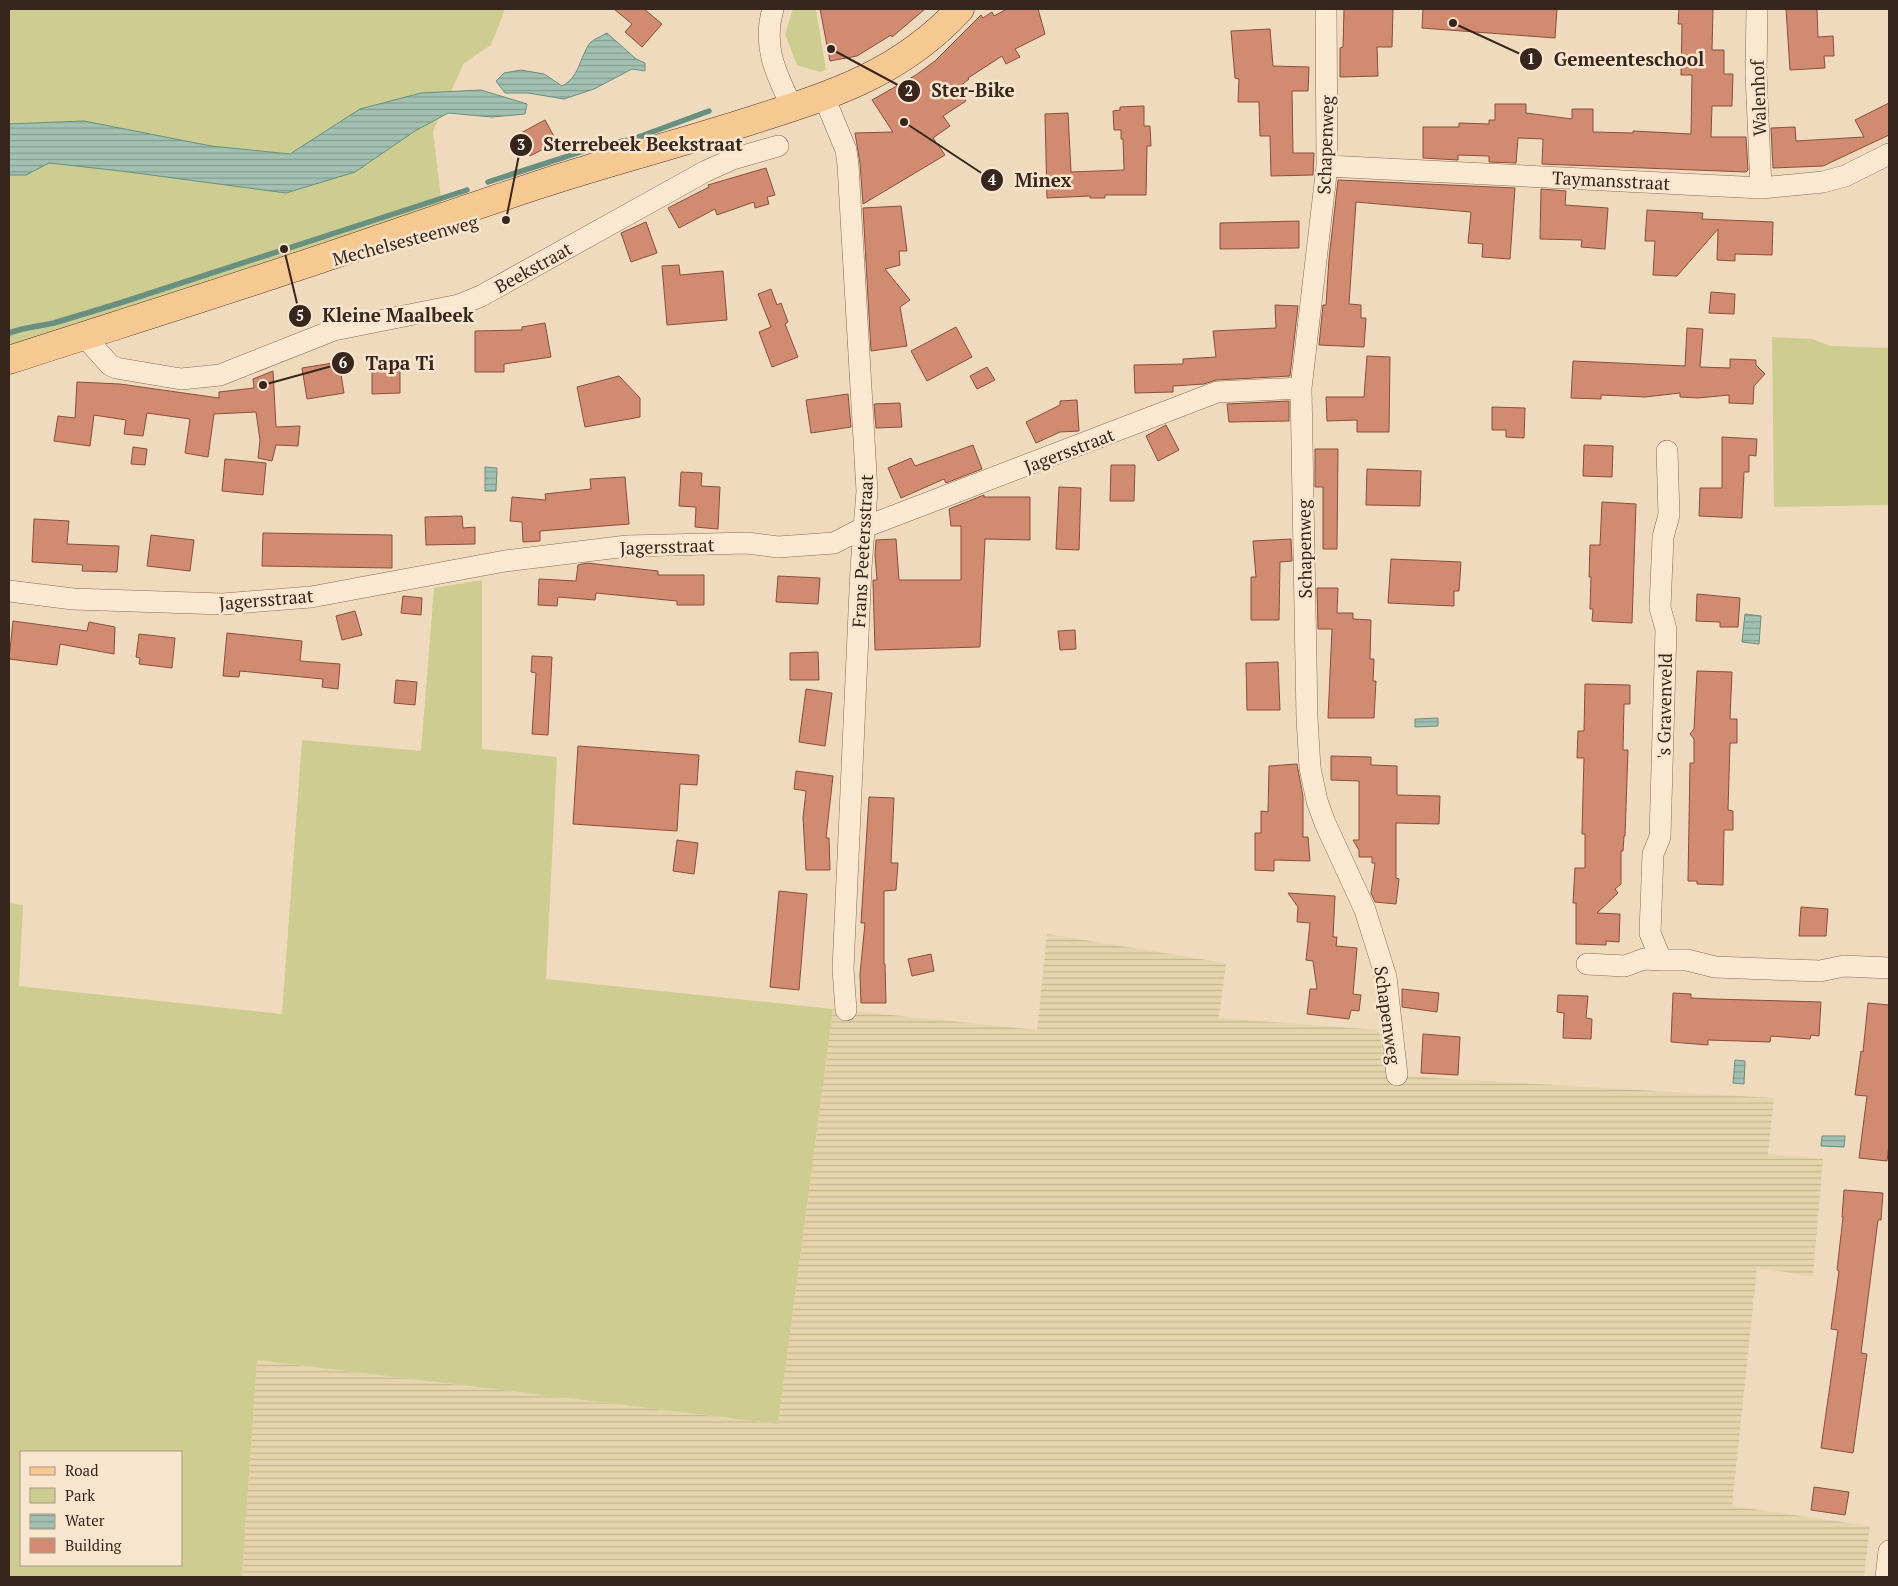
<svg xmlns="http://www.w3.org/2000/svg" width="1898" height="1586" font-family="'PT Serif',serif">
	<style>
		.farmland { fill: url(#farmland-rules) }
		.green { fill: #cecd91; fill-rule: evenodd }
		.water { fill: url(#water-rules); stroke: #688f80 }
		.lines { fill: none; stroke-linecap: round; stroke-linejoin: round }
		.stream { stroke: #688f80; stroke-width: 5.5 }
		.building { fill: #d18b71; stroke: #8a4e3a }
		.minor-casing { stroke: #896a56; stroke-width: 22 }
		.major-casing { stroke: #56392b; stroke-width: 29 }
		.minor { stroke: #fbe8d1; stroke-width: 21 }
		.major { stroke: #f6c993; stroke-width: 28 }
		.labels { text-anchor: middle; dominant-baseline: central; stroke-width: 5; stroke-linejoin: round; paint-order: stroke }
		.street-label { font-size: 18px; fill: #38251b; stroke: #f7e5ce }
		.leader { fill: none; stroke: #38251b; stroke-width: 2 }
		.callout-dot { fill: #38251b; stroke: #f7e5ce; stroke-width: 2 }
		.mark-label { font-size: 15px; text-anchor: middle; font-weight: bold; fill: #fff }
		.callout-label { font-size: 19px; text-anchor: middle; font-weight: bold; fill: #38251b; stroke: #f7e5ce; stroke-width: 5; stroke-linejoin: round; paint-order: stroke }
	</style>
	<defs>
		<pattern id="farmland-rules" width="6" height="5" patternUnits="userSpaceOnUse" patternTransform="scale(1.25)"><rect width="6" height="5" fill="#e6d4ab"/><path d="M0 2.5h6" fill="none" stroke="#c6b693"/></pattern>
		<pattern id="water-rules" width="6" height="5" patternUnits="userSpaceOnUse" patternTransform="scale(1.25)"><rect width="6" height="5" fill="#a2c1b3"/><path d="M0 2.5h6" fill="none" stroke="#859d91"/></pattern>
	</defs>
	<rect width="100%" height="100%" fill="#f0dabe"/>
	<!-- farmland -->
	<path class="farmland" d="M 1047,934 L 1226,963 L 1219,1018 L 1379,1030 L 1387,1075 L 1774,1098 L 1768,1154 L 1823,1159 L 1813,1276 L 1757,1268 L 1732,1506 L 1870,1526 L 1864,1577 L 242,1577 L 257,1360 L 778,1424 L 833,1009 L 1037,1030 Z"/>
	<!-- green -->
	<path class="green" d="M 9,9 L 505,9 L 491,45 L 464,63 L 433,131 L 442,206 L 9,352 Z
		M 793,9 L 816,9 L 826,70 L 820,72 L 797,65 L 785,34 Z
		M 1772,337 L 1812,339 L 1831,346 L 1889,348 L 1889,505 L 1774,507 Z
		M 482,580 L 482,749 L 557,757 L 546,979 L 833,1009 L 778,1424 L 257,1360 L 242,1577 L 9,1577 L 9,903 L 23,905 L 19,986 L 282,1014 L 302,740 L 421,751 L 434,588 ZM 181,1452 L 181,1565 L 21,1565 L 21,1452 Z"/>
	<!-- water -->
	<path class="water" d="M 607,33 L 636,59 L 645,63 L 645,71 L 632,69 L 594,89 L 564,99 L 528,93 L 505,93 L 496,81 L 504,73 L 521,70 L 544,74 L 562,86 C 580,77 579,58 590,43 C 594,39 602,36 607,33 Z
		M 481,90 L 527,104 L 525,114 L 492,117 L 448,113 L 415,131 L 355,172 L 286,193 L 121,171 L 49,163 L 26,175 L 9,175 L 9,124 L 84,121 L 211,146 L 290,154 L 360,109 L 421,93 Z
		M 485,467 L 497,468 L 496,491 L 485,491 Z
		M 1745,614 L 1761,616 L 1759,644 L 1742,642 Z
		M 1438,718 L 1438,726 L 1415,727 L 1415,719 Z
		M 1735,1060 L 1745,1061 L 1744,1084 L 1733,1083 Z
		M 1822,1136 L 1845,1136 L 1844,1147 L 1821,1146 Z"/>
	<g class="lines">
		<!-- stream -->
		<path class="stream" d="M 488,182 L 599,146 L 633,139 L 709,111
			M 9,333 L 22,329 L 54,323 L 120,303 L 467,190"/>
	</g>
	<!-- building -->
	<path class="building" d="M 614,9 L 644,9 L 662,24 L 642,47 L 625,32 L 632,24 Z
		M 820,9 L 925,9 L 892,37 L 891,35 L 857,56 L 830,61 Z
		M 1007,9 L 1038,9 L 1045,34 L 1015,49 L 1020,57 L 1006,64 L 1002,56 L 968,78 L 969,79 L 958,88 L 966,101 L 943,116 L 950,126 L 933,138 L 945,155 L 863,204 L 860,163 L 855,133 L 893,132 L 872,100 L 916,75 L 935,61 L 981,15 L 983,18 L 992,12 L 994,16 Z
		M 1344,9 L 1393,9 L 1392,47 L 1377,47 L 1378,76 L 1340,77 L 1340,48 L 1343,47 Z
		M 1423,9 L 1557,9 L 1555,38 L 1422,28 Z
		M 1679,9 L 1713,9 L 1712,50 L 1724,50 L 1724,74 L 1733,74 L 1732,106 L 1712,106 L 1711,137 L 1746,137 L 1748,170 L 1746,172 L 1542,164 L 1543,139 L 1518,138 L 1516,163 L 1489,162 L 1489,156 L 1458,155 L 1458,160 L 1423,158 L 1423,127 L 1459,127 L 1459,123 L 1489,124 L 1489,120 L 1495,120 L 1495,104 L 1526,104 L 1526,113 L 1572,119 L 1572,109 L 1593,109 L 1593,132 L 1633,133 L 1633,131 L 1691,134 L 1692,75 L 1681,75 L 1682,24 L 1678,24 Z
		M 1786,9 L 1817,9 L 1818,37 L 1833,36 L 1834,56 L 1824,56 L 1825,68 L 1790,70 Z
		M 1270,29 L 1273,66 L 1309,67 L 1308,91 L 1292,91 L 1293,153 L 1314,153 L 1313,175 L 1271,176 L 1270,136 L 1260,136 L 1259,102 L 1238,102 L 1239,79 L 1235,78 L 1231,31 Z
		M 1889,103 L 1889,135 L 1823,166 L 1773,168 L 1771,128 L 1795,127 L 1796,141 L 1864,137 L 1855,120 Z
		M 1144,106 L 1144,126 L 1150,126 L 1151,146 L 1147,146 L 1146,195 L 1105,195 L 1105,198 L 1090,198 L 1090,196 L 1047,198 L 1045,114 L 1068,113 L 1071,172 L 1124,170 L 1123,139 L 1121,139 L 1121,130 L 1114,130 L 1113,111 L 1120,110 L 1120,107 Z
		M 545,120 L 557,142 L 530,156 L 519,134 Z
		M 766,168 L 775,195 L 767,197 L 769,204 L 755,208 L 754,202 L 717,215 L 715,209 L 679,228 L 668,208 L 709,187 L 708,185 Z
		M 1338,180 L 1515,188 L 1510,259 L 1482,257 L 1483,244 L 1468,243 L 1471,212 L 1356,202 L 1349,304 L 1361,305 L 1361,318 L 1366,318 L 1364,347 L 1319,345 L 1323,305 L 1326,305 L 1329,259 Z
		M 1541,189 L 1566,191 L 1565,205 L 1608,208 L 1605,249 L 1581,247 L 1582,240 L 1540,239 Z
		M 901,206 L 907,251 L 899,251 L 900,265 L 885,269 L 910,300 L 900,307 L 907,346 L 871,351 L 863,208 Z
		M 1647,210 L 1703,213 L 1702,219 L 1773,222 L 1772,255 L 1735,254 L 1735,261 L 1717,260 L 1718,229 L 1677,276 L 1653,275 L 1655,241 L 1645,241 Z
		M 1299,221 L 1299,248 L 1220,249 L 1220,223 Z
		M 646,222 L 657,253 L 631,262 L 621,233 Z
		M 679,265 L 680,275 L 723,271 L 727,320 L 667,325 L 662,266 Z
		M 771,289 L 777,305 L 781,303 L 788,322 L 785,324 L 798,357 L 772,367 L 759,332 L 771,327 L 758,294 Z
		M 1711,292 L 1735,294 L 1734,314 L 1709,313 Z
		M 1275,305 L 1298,306 L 1290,376 L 1216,380 L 1204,384 L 1173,386 L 1173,392 L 1135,393 L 1134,365 L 1183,364 L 1183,359 L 1216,357 L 1213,331 L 1276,328 Z
		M 545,323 L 551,357 L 504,364 L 504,372 L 475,372 L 475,331 L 522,330 L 522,327 Z
		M 956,327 L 972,357 L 927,381 L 911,351 Z
		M 1687,328 L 1703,329 L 1700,367 L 1730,368 L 1730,359 L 1756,360 L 1756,365 L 1765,374 L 1754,386 L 1753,404 L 1729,403 L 1729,395 L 1698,398 L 1680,397 L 1680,393 L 1645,397 L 1601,395 L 1601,399 L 1571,398 L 1573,361 L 1685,366 Z
		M 1367,356 L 1390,357 L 1389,432 L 1357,432 L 1357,420 L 1327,421 L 1326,397 L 1364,397 Z
		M 372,360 L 400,360 L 400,393 L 372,394 Z
		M 339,362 L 344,393 L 307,399 L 302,368 Z
		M 987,367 L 995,380 L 977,389 L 970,376 Z
		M 273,371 L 276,427 L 300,426 L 298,446 L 276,445 L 272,461 L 258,458 L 260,440 L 256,412 L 214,414 L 208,457 L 185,453 L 190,419 L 147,413 L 143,436 L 124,434 L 126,420 L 94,415 L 90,446 L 54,441 L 58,416 L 75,418 L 77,382 L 120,384 L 219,398 L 219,392 L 254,388 L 253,379 Z
		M 619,376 L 640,398 L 640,417 L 585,427 L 577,387 Z
		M 848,394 L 851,427 L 811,433 L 806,400 Z
		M 1077,400 L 1079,431 L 1060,432 L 1036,443 L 1026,422 L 1060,405 L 1060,401 Z
		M 1289,401 L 1289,421 L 1229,422 L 1227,404 Z
		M 900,403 L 902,427 L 876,428 L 874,404 Z
		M 1492,407 L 1525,408 L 1524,438 L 1506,437 L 1506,430 L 1492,430 Z
		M 1166,425 L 1179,450 L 1158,461 L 1146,436 Z
		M 1722,437 L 1757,439 L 1756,456 L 1749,455 L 1749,472 L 1744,472 L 1742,518 L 1699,516 L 1700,488 L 1722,488 Z
		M 973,445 L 982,469 L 946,483 L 944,479 L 901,498 L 888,468 L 911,458 L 915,466 Z
		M 1584,445 L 1613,446 L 1612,477 L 1583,476 Z
		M 133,447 L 147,449 L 145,465 L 131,464 Z
		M 1315,449 L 1338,449 L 1337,549 L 1323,549 L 1323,487 L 1315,487 Z
		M 225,459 L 266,463 L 263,495 L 222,491 Z
		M 1111,465 L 1135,465 L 1134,501 L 1110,501 Z
		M 1367,469 L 1421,471 L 1420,506 L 1366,505 Z
		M 681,472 L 702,473 L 701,486 L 720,487 L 718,529 L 695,527 L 696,507 L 679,506 Z
		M 625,477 L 629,524 L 540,531 L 540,541 L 523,542 L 522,522 L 510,521 L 512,497 L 546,500 L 545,494 L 591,489 L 590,479 Z
		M 1059,487 L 1081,488 L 1079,550 L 1056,549 Z
		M 984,495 L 984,497 L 1030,497 L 1030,540 L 985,539 L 980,647 L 875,650 L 873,582 L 873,580 L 877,580 L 875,555 L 876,540 L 896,539 L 899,580 L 961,580 L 961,526 L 951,526 L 949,509 Z
		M 1602,502 L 1636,504 L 1632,623 L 1592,621 L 1593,609 L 1590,609 L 1591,577 L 1589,577 L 1590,545 L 1600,545 Z
		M 462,516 L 463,528 L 475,527 L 475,544 L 426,545 L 425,517 Z
		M 34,519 L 69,521 L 67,544 L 119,546 L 117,572 L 82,571 L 83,565 L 32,562 Z
		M 263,533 L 392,535 L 392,568 L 262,566 Z
		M 151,535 L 194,540 L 190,571 L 147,566 Z
		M 1291,539 L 1292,561 L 1280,562 L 1279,620 L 1251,620 L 1251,577 L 1256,577 L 1253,541 Z
		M 1391,559 L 1461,562 L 1459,591 L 1454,591 L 1454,606 L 1388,603 Z
		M 587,563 L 658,571 L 658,575 L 704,575 L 704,605 L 677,605 L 677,601 L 596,593 L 595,600 L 558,597 L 557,606 L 538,605 L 539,579 L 576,581 L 578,565 Z
		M 778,576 L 820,578 L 818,604 L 776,602 Z
		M 1317,588 L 1338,588 L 1337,613 L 1353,613 L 1353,619 L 1371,620 L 1370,659 L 1374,659 L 1373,681 L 1376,681 L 1374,718 L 1328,718 L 1332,629 L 1318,629 Z
		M 1697,594 L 1740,598 L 1738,627 L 1720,627 L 1720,622 L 1696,621 Z
		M 403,596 L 422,598 L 421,615 L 401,613 Z
		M 355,611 L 362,635 L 342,640 L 336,616 Z
		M 13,621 L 87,631 L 89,622 L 115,627 L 114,654 L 60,644 L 57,665 L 9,659 Z
		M 1075,630 L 1076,649 L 1060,650 L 1058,631 Z
		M 227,633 L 302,641 L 300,661 L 340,664 L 338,689 L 322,687 L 323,679 L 240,671 L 239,677 L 223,676 Z
		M 139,634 L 175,638 L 172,668 L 139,664 L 140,658 L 136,657 Z
		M 818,652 L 819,680 L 790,680 L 790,653 Z
		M 532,656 L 552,657 L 548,735 L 532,734 L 536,673 L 531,672 Z
		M 1278,662 L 1280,710 L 1247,710 L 1246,663 Z
		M 1697,671 L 1732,672 L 1730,719 L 1737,719 L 1737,743 L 1730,743 L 1728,810 L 1733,811 L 1733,830 L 1724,830 L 1723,885 L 1697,884 L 1697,881 L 1688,881 L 1690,763 L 1694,763 L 1694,739 L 1690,734 L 1694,729 Z
		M 396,680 L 417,682 L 415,705 L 394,703 Z
		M 1585,684 L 1630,685 L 1630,704 L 1624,704 L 1623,750 L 1628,750 L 1625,836 L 1624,836 L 1623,851 L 1621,851 L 1621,884 L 1615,889 L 1618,893 L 1597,913 L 1620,914 L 1619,942 L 1606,941 L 1606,945 L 1576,944 L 1576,903 L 1573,903 L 1575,868 L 1585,868 L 1585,834 L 1582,834 L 1584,758 L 1577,758 L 1578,731 L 1584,731 Z
		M 806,689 L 832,693 L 825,746 L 799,742 Z
		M 578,746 L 699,755 L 697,785 L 680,784 L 677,831 L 573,824 Z
		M 1331,756 L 1371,757 L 1371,765 L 1397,766 L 1397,795 L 1440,796 L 1439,824 L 1396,823 L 1396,878 L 1399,879 L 1396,904 L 1375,902 L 1371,893 L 1375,863 L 1372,863 L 1372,857 L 1359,857 L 1359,850 L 1353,840 L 1359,840 L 1359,781 L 1331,780 Z
		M 1297,764 L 1303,797 L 1303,837 L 1308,837 L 1310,861 L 1274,860 L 1274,871 L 1255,870 L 1255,833 L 1261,833 L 1261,811 L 1268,812 L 1269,766 Z
		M 796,771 L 833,776 L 826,838 L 829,838 L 830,870 L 806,870 L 803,818 L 806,791 L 794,789 Z
		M 869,797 L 894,798 L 891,863 L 898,863 L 896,890 L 884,891 L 884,964 L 885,964 L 886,1003 L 861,1003 L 860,974 L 865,923 L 861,923 Z
		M 677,840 L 698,843 L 694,874 L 673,871 Z
		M 779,891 L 807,894 L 799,990 L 770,987 Z
		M 1288,893 L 1335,896 L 1333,937 L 1337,937 L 1336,946 L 1357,948 L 1353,994 L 1361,995 L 1359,1011 L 1351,1010 L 1349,1019 L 1307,1014 L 1310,989 L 1317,989 L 1313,961 L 1306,960 L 1310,923 L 1297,922 L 1298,907 Z
		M 1801,907 L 1828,909 L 1826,936 L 1799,936 Z
		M 931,954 L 934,971 L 912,976 L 908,959 Z
		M 1402,989 L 1439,993 L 1437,1012 L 1402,1007 Z
		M 1673,993 L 1691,994 L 1691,998 L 1713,999 L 1821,1002 L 1819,1036 L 1811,1035 L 1810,1039 L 1771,1036 L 1770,1042 L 1708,1040 L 1708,1045 L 1671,1042 Z
		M 1558,995 L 1588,996 L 1586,1018 L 1592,1019 L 1591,1039 L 1563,1038 L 1564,1013 L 1557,1012 Z
		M 1868,1003 L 1889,1005 L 1889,1145 L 1887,1161 L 1859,1158 L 1867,1096 L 1855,1095 L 1861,1051 L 1863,1052 Z
		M 1423,1034 L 1460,1037 L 1458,1075 L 1421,1073 Z
		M 1844,1190 L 1883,1193 L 1881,1220 L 1878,1220 L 1861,1353 L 1867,1354 L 1853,1453 L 1821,1448 L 1838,1330 L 1831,1329 L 1839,1271 L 1837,1270 L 1843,1217 L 1842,1217 Z
		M 1814,1487 L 1849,1492 L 1845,1515 L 1811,1510 Z"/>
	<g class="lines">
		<defs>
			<path id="minor" d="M 773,9 C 762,46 776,74 792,107
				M 1326,9 L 1327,166 L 1301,388 L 1307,718 L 1310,768 L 1317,801 L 1325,823 L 1365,910 L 1386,977 L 1397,1075
				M 1757,9 L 1756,74 L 1761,188
				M 824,97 L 846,150 L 848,165 L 867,491 L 861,568 L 843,969 L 846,1010
				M 1327,166 L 1761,188 L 1823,182 L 1845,176 L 1889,154
				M 84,336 L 110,365 L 116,368 L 181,379 L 220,375 L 334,330 L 459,305 L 481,296 L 706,171 L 733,159 L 778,146
				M 1667,451 L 1669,515 L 1663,537 L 1660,608 L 1666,629 L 1660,837 L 1653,854 L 1650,933 L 1661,960 L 1687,960 L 1715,967 L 1820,971 L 1844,966 L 1889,968
				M 9,591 L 73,599 L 223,604 L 311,597 L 505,561 L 627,546 L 747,543 L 778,547 L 834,543 L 865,527 L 1217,392 L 1301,388
				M 1587,964 L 1625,966 L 1644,959 L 1661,960
				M 1886,1577 L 1889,1551"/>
			<path id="major" d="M 9,360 C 101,330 195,301 287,270 C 373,242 458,211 544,183 C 614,160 686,142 756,119 C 835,94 902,72 960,9"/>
		</defs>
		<!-- minor casing -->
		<use href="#minor" class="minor-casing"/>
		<!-- major casing -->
		<use href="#major" class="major-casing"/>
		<!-- minor -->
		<use href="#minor" class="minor"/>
		<!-- major -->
		<use href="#major" class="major"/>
	</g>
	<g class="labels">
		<!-- street labels -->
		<g class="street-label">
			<text transform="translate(1758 98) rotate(-92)">Walenhof</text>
			<text transform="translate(1325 145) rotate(-88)">Schapenweg</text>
			<text transform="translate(1611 180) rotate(3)">Taymansstraat</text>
			<text transform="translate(405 240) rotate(-15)">Mechelsesteenweg</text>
			<text transform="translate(533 267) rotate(-29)">Beekstraat</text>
			<text transform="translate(1069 450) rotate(-21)">Jagersstraat</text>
			<text transform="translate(667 546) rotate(-2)">Jagersstraat</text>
			<text transform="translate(1304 549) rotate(-91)">Schapenweg</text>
			<text transform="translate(862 551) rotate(-87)">Frans Peetersstraat</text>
			<text transform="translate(266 599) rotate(-5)">Jagersstraat</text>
			<text transform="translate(1664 706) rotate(-89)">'s Gravenveld</text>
			<text transform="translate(1388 1015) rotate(82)">Schapenweg</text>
		</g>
	</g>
	<!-- callouts -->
	<path class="leader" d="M1453 23L1531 59M831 49L909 91M506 220L521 145M904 122L992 180M284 249L300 316M263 385L343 363"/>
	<g class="callout-dot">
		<circle cx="1453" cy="23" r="5"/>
		<circle cx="831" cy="49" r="5"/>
		<circle cx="506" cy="220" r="5"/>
		<circle cx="904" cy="122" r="5"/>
		<circle cx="284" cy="249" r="5"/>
		<circle cx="263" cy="385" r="5"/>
		<circle cx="1531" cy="59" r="12"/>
		<circle cx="909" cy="91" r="12"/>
		<circle cx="521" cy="145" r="12"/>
		<circle cx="992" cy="180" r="12"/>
		<circle cx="300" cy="316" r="12"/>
		<circle cx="343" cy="363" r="12"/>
	</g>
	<g class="mark-label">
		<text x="1531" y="64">1</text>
		<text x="909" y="96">2</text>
		<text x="521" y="150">3</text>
		<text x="992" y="185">4</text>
		<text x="300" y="321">5</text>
		<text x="343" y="368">6</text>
	</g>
	<g class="callout-label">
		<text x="1629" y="66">Gemeenteschool</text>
		<text x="973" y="97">Ster-Bike</text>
		<text x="643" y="151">Sterrebeek Beekstraat</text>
		<text x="1043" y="187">Minex</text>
		<text x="398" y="322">Kleine Maalbeek</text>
		<text x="400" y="370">Tapa Ti</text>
	</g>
	<!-- border -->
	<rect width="1898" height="1586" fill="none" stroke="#38251b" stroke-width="20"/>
	<!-- legend -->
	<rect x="20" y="1451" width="162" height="115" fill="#f7e5ce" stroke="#ab9886"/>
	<rect x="30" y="1467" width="25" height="8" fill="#f6c993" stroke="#ab9886"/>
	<text x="65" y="1476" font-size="15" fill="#38251b">Road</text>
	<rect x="30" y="1488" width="25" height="15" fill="#cecd91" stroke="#ab9886"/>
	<text x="65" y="1501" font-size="15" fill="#38251b">Park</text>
	<rect x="30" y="1514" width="25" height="15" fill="url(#water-rules)" stroke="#ab9886"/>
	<text x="65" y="1526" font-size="15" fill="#38251b">Water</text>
	<rect x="30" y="1538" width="25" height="15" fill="#d18b71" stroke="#ab9886"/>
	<text x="65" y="1551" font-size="15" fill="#38251b">Building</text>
</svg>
